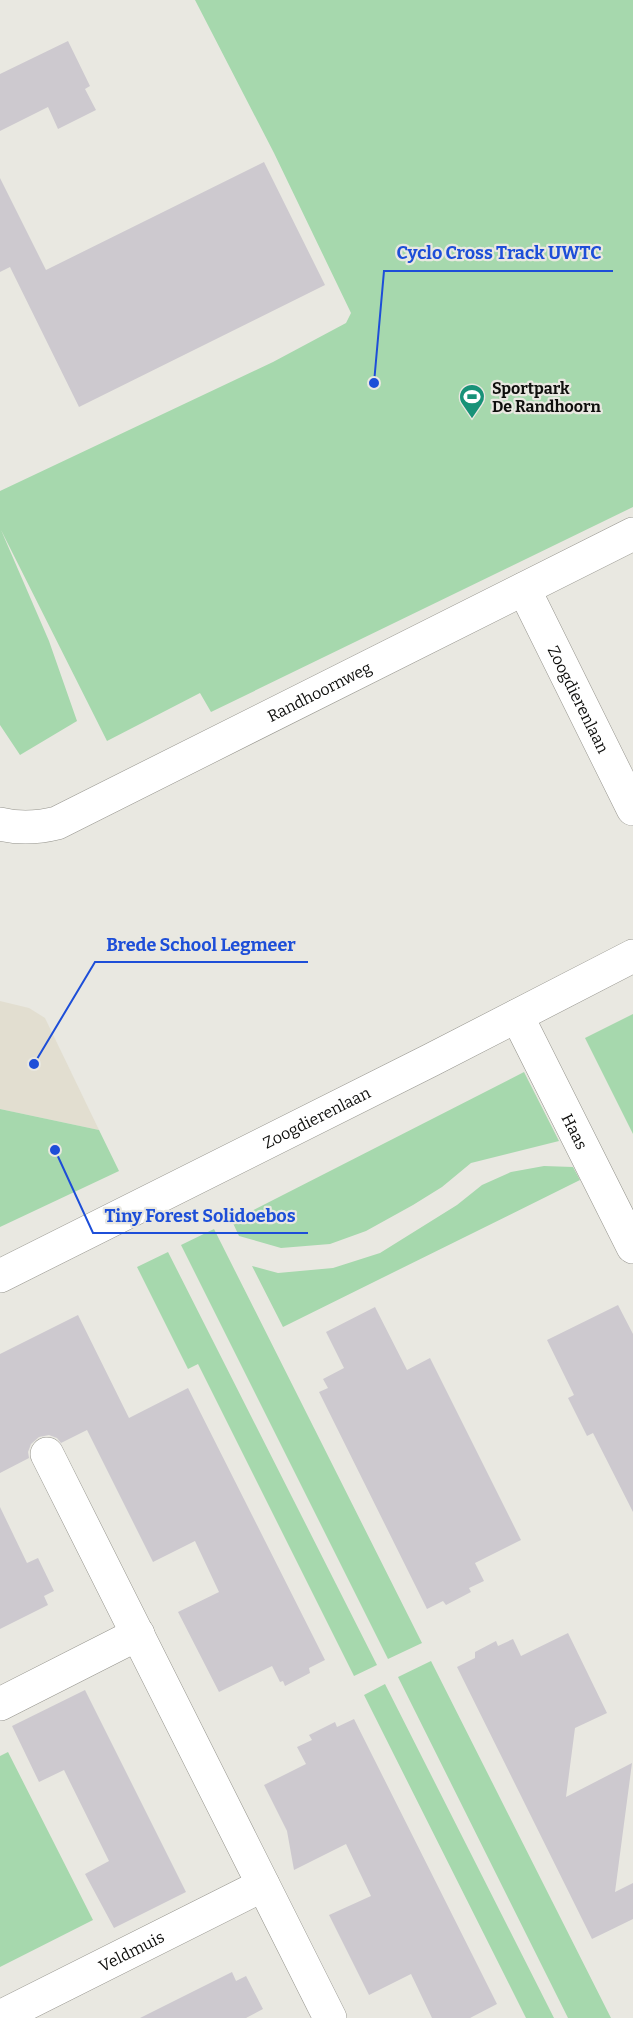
<svg xmlns="http://www.w3.org/2000/svg" width="633" height="2018" font-family="Bitter,serif">
	<style>
		.built { fill: #e2ded0 }
		.green { fill: #a6d8ad }
		.building { fill: #cdc9cf }
		.lines { fill: none; stroke-linecap: round; stroke-linejoin: round }
		.street-casing { stroke: #95948d; stroke-width: 34 }
		.secondary-casing { stroke: #95948d; stroke-width: 34 }
		.street { stroke: #fff; stroke-width: 33 }
		.secondary { stroke: #fff; stroke-width: 33 }
		.labels { text-anchor: middle; dominant-baseline: central; stroke-width: 4.5; stroke-linejoin: round; paint-order: stroke }
		.poi-label { font-size: 16px; font-weight: bold; fill: #0e0e0c; stroke: #e9e8e1; text-anchor: start }
		.street-label { font-size: 16px; fill: #0e0e0c; stroke: #e9e8e1 }
		.leader { fill: none; stroke: #1d4ed8; stroke-width: 2 }
		.callout-dot { fill: #1d4ed8; stroke: #e9e8e1; stroke-width: 2 }
		.callout-label { font-size: 18px; text-anchor: middle; font-weight: bold; fill: #1d4ed8; stroke: #e9e8e1; stroke-width: 4.5; stroke-linejoin: round; paint-order: stroke }
	</style>
	<rect width="100%" height="100%" fill="#e9e8e1"/>
	<!-- built -->
	<path class="built" d="M 0,1001 L 29,1008 L 45,1018 L 99,1130 L 0,1109 Z"/>
	<!-- green -->
	<path class="green" d="M 195,0 L 633,0 L 633,507 L 211,712 L 200,693 L 107,741 L 1,530 L 49,641 L 77,721 L 20,755 L 0,725 L 0,491 L 273,362 L 346,323 L 351,313 L 274,153 Z
		M 633,1014 L 633,1134 L 585,1038 Z
		M 524,1072 L 559,1141 L 471,1163 L 442,1187 L 413,1205 L 366,1231 L 330,1244 L 281,1248 L 239,1236 L 232,1221 Z
		M 0,1109 L 99,1130 L 119,1171 L 0,1227 Z
		M 544,1166 L 573,1167 L 580,1180 L 283,1327 L 252,1266 L 278,1273 L 333,1268 L 380,1253 L 457,1205 L 482,1185 L 511,1172 Z
		M 214,1229 L 422,1643 L 388,1659 L 181,1245 Z
		M 168,1252 L 377,1665 L 354,1676 L 198,1364 L 188,1369 L 137,1267 Z
		M 431,1661 L 611,2018 L 568,2018 L 398,1677 Z
		M 385,1684 L 554,2018 L 526,2018 L 364,1695 Z
		M 8,1752 L 93,1920 L 0,1967 L 0,1756 Z"/>
	<!-- building -->
	<path class="building" d="M 68,41 L 90,86 L 85,89 L 96,110 L 58,129 L 48,107 L 0,131 L 0,74 Z
		M 264,162 L 325,285 L 79,407 L 10,267 L 0,272 L 0,178 L 46,270 Z
		M 618,1305 L 633,1334 L 633,1512 L 593,1433 L 587,1436 L 568,1398 L 574,1395 L 547,1340 Z
		M 375,1307 L 407,1370 L 430,1358 L 521,1540 L 475,1563 L 484,1581 L 469,1588 L 471,1592 L 446,1605 L 443,1601 L 427,1609 L 319,1392 L 328,1388 L 323,1379 L 344,1368 L 326,1332 Z
		M 78,1315 L 129,1418 L 188,1388 L 325,1660 L 309,1668 L 310,1673 L 285,1686 L 283,1681 L 280,1682 L 272,1666 L 219,1692 L 178,1612 L 219,1592 L 195,1541 L 153,1562 L 87,1430 L 61,1443 L 57,1438 L 49,1435 L 39,1437 L 31,1444 L 28,1452 L 29,1458 L 0,1473 L 0,1354 Z
		M 0,1507 L 27,1563 L 38,1558 L 54,1591 L 44,1596 L 48,1605 L 0,1629 Z
		M 568,1633 L 607,1713 L 575,1728 L 566,1797 L 632,1763 L 615,1892 L 633,1883 L 633,1919 L 592,1939 L 457,1667 L 475,1658 L 475,1652 L 496,1641 L 498,1646 L 513,1639 L 521,1656 Z
		M 85,1690 L 186,1892 L 114,1928 L 85,1874 L 109,1861 L 64,1770 L 39,1782 L 12,1726 Z
		M 354,1719 L 497,2004 L 470,2018 L 432,2018 L 411,1974 L 369,1995 L 329,1915 L 371,1896 L 346,1844 L 294,1870 L 287,1831 L 264,1785 L 306,1764 L 297,1747 L 312,1740 L 309,1735 L 335,1722 L 337,1727 Z
		M 232,1972 L 236,1981 L 246,1976 L 263,2009 L 246,2018 L 140,2018 Z"/>
	<g class="lines">
		<defs>
			<g id="street">
				<path id="s1" d="M 524,589 L 633,809"/>
				<path id="s2" d="M 517,1016 L 633,1247"/>
				<path id="s3" d="M 0,1276 L 431,1060 L 633,956"/>
				<path d="M 47,1454 L 330,2018"/>
				<path d="M 0,1704 L 138,1634"/>
				<path id="s4" d="M 0,2017 L 263,1885"/>
			</g>
			<g id="secondary">
				<path id="s5" d="M 0,824 C 20,829 37,828 57,823 L 633,534"/>
			</g>
		</defs>
		<!-- street casing -->
		<use href="#street" class="street-casing"/>
		<!-- secondary casing -->
		<use href="#secondary" class="secondary-casing"/>
		<!-- street -->
		<use href="#street" class="street"/>
		<!-- secondary -->
		<use href="#secondary" class="secondary"/>
	</g>
	<!-- icons -->
	<defs>
		<symbol id="stadium-pin" viewBox="-11 -11 22 30"><path d="M0 17L-7.5 6A9.5 9.5 0 1 1 7.5 6Z" fill="#189278" stroke="#e9e8e1"/><path d="M0-5a6.5 5 0 1 0 0 10a6.5 5 0 1 0 0-10ZM-3.5-1.8h7v3.6h-7Z" fill="#fff"/></symbol>
	</defs>
	<g fill-rule="evenodd">
		<use href="#stadium-pin" x="457" y="382" width="30" height="40"/>
	</g>
	<g class="labels">
		<!-- poi labels -->
		<g class="poi-label">
			<text x="492" y="388">Sportpark<tspan x="492" dy="18">De Randhoorn</tspan></text>
		</g>
		<!-- street labels -->
		<g class="street-label">
			<text stroke="none"><textPath href="#s5" startOffset="351">Randhoornweg</textPath></text>
			<text stroke="none"><textPath href="#s1" startOffset="123">Zoogdierenlaan</textPath></text>
			<text stroke="none"><textPath href="#s3" startOffset="354">Zoogdierenlaan</textPath></text>
			<text stroke="none"><textPath href="#s2" startOffset="129">Haas</textPath></text>
			<text stroke="none"><textPath href="#s4" startOffset="147">Veldmuis</textPath></text>
		</g>
	</g>
	<!-- callouts -->
	<path class="leader" d="M374 383L384 271H613M34 1064L95 962H308M55 1150L93 1233H308"/>
	<g class="callout-dot">
		<circle cx="374" cy="383" r="6"/>
		<circle cx="34" cy="1064" r="6"/>
		<circle cx="55" cy="1150" r="6"/>
	</g>
	<g class="callout-label">
		<text x="499" y="259">Cyclo Cross Track UWTC</text>
		<text x="201" y="951">Brede School Legmeer</text>
		<text x="200" y="1222">Tiny Forest Solidoebos</text>
	</g>
</svg>
